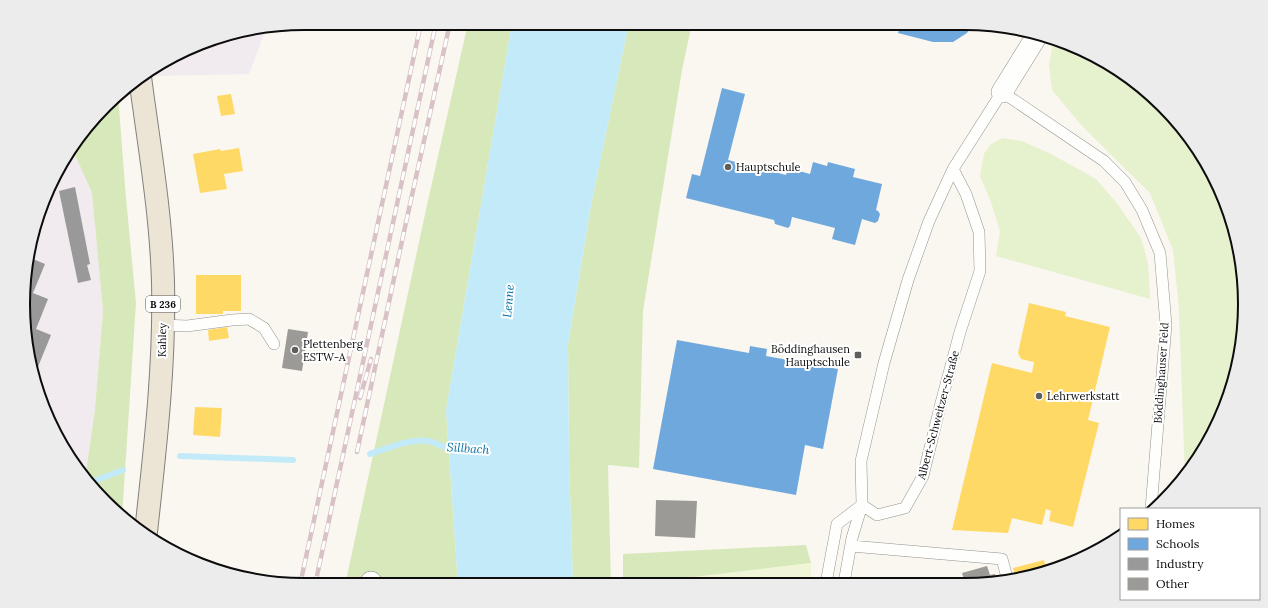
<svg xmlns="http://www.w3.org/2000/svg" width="1268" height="608" font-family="Lora,serif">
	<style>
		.industrial { fill: #f1eaee }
		.green { fill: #e6f1ce }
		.forest { fill: #d7e9bb }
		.pitch { fill: #f0f5d8 }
		.water { fill: #c3eaf8 }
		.homes { fill: #ffd966 }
		.schools { fill: #6fa8dc }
		.industry { fill: #999 }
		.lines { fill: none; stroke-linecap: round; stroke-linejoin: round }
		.stream { stroke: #c3eaf8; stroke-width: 6 }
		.building { fill: #9c9a96 }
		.lane-casing { stroke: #93928f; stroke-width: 12 }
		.street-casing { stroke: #93928f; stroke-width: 22 }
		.primary-casing { stroke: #807f7c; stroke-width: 24 }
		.lane { stroke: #fefefd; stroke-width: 11 }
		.street { stroke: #fefefd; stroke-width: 21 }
		.primary { stroke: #ece5d6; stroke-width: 22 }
		.rail-casing { stroke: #d8c2c5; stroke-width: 4.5 }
		.rail { stroke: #fff; stroke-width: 3; stroke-dasharray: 9; stroke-linecap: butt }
		.poi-dot { fill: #5f5e5c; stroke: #fff; stroke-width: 1.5 }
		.labels { text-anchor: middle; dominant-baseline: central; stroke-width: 4; stroke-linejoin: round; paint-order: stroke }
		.shield { fill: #fff; stroke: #555; stroke-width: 1 }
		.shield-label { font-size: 10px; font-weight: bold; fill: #0c0c0c }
		.poi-label { font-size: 11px; fill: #0c0c0c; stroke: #fff; text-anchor: start }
		.street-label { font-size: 11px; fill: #0c0c0c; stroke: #fff }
		.water-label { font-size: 12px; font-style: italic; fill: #0c73a7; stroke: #fff }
		.rim { fill: none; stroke: #0c0c0c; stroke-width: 2 }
	</style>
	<rect width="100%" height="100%" fill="#faf7f0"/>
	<!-- industrial -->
	<path class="industrial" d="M 266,29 L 249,74 L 156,76 L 155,69 L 213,38 Z
		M 72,148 L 92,193 L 103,311 L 95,409 L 85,479 L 81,475 L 52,428 L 25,340 L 28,249 L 61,163 Z"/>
	<!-- green -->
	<path class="green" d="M 1054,39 L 1072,44 L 1120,70 L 1163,105 L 1198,148 L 1224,197 L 1240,249 L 1245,304 L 1240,359 L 1224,412 L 1185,477 L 1179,309 L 1173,250 L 1150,193 L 1083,127 L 1052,90 L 1049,64 Z
		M 1002,138 L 1022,141 L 1051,154 L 1096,179 L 1116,202 L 1141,238 L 1148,263 L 1150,299 L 996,256 L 1000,231 L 991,202 L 980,176 L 984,154 L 990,145 Z"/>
	<!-- forest -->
	<path class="forest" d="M 468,23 L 512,23 L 446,410 L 457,570 L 457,584 L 345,585 L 427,205 Z
		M 629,23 L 692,23 L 682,70 L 643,311 L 639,468 L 608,465 L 611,584 L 573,584 L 569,462 L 568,344 L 591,205 Z
		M 118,95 L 126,198 L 136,303 L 122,517 L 85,479 L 95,409 L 103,311 L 92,193 L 72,148 L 93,119 Z
		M 806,545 L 811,563 L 645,584 L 623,584 L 623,554 Z"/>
	<!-- pitch -->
	<path class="pitch" d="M 811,563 L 811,583 L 653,584 L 652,582 Z"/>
	<!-- water -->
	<path class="water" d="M 512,23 L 629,23 L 591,205 L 568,344 L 569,462 L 573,584 L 457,584 L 457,570 L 446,410 Z"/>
	<!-- homes -->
	<path class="homes" d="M 231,94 L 235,114 L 221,116 L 217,96 Z
		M 239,148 L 243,171 L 224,174 L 227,189 L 200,193 L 193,154 L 220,149 L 221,151 Z
		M 196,275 L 241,275 L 241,311 L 223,311 L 223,314 L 196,314 Z
		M 1029,303 L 1066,312 L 1065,316 L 1110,327 L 1088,420 L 1099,423 L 1073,527 L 1049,521 L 1051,511 L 1046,509 L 1042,525 L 1012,518 L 1008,533 L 952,530 L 992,363 L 1032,373 L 1034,362 L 1021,359 L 1018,353 Z
		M 227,327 L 229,338 L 209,341 L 208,330 Z
		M 195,407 L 222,408 L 220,437 L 193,435 Z
		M 1044,560 L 1047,570 L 1016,578 L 1013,568 Z"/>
	<!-- schools -->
	<path class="schools" d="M 901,23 L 964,23 L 972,24 L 967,33 L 953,42 L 933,42 L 898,33 Z
		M 722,88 L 745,94 L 728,160 L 786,175 L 788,168 L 810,174 L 813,162 L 827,166 L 828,162 L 855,169 L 853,177 L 882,184 L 876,210 L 878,211 L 880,214 L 878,221 L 875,223 L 862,219 L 855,245 L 832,239 L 835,228 L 792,217 L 790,226 L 788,228 L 775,224 L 774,220 L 686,198 L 692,174 L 700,176 Z
		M 677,340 L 749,353 L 750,346 L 767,349 L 766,356 L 838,369 L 823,449 L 805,445 L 796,495 L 653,469 Z"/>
	<!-- industry -->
	<path class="industry" d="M 75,187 L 90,264 L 87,265 L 91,280 L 78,283 L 59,191 Z
		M 28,257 L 45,264 L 33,293 L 48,299 L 36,329 L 51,335 L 35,374 L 25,340 Z"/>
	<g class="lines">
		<!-- stream -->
		<path class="stream" d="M 370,454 C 385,449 412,438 428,441 C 438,443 445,449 455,449
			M 180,456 L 293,460
			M 89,483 L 123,470"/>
	</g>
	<!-- building -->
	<path class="building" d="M 288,329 L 308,332 L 302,371 L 282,368 Z
		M 656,500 L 697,501 L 695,538 L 655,536 Z
		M 987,566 L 990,575 L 995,574 L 998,583 L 965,583 L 962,573 Z"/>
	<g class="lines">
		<defs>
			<path id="lane" d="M 953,169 L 966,194 L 979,232 L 980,271 L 960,332 L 941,403 L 923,476 L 905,508 L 877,515 L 862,505 L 861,461 L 884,363 L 908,280 L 929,221 L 953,169 L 1002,92 L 1104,161 L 1125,182 L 1142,210 L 1160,253 L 1166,325 L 1151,509
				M 163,325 L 187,326 L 232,320 L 249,319 L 264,328 L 274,344
				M 851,546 L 1002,559 L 1008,581
				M 826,583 L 837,524 L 862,505
				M 844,583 L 852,538 L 862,505"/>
			<path id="street" d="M 1002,92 L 1038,34
				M 371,582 L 371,585"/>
			<path id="primary" d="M 140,77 C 149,145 161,213 163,282 C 165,366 155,449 146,532"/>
		</defs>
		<!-- lane casing -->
		<use href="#lane" class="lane-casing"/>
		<!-- street casing -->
		<use href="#street" class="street-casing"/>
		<!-- primary casing -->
		<use href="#primary" class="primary-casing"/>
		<!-- lane -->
		<use href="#lane" class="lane"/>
		<!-- street -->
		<use href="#street" class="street"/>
		<!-- primary -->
		<use href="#primary" class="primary"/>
		<defs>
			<path id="rail" d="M 360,398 L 371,359
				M 357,452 L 405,227 L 450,23
				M 300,585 L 421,23
				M 315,585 L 436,23"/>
		</defs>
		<!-- rail casing -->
		<use href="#rail" class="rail-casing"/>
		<!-- rail -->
		<use href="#rail" class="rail"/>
	</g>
	<!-- markers -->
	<g class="poi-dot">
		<circle cx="728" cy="167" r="4"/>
		<circle cx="295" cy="350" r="4"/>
		<rect x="854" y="351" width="8" height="8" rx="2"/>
		<circle cx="1039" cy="396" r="4"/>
	</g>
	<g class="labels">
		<!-- shield labels -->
		<rect class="shield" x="146" y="296" width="34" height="16" rx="3"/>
		<g class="shield-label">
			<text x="163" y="304">B 236</text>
		</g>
		<!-- poi labels -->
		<g class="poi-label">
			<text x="736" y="167">Hauptschule</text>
			<text x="303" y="344">Plettenberg<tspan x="303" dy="13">ESTW-A</tspan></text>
			<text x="850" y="349" text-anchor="end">Böddinghausen<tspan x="850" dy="13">Hauptschule</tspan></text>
			<text x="1047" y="396">Lehrwerkstatt</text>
		</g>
		<!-- street labels -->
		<g class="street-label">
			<text transform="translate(162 340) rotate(-89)">Kahley</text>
			<text transform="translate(1161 373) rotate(-86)">Böddinghauser Feld</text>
			<text transform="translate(938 415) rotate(-75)">Albert-Schweitzer-Straße</text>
		</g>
		<!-- water labels -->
		<g class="water-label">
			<text transform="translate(508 301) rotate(-85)">Lenne</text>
			<text transform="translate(468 448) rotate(4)">Sillbach</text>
		</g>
	</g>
	<!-- crop -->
	<path d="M0 0H1268V608H0ZM304 30H964A274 274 0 0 1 1238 304V304A274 274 0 0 1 964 578H304A274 274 0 0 1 30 304V304A274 274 0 0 1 304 30Z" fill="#ececec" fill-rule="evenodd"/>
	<path class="rim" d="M304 30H964A274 274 0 0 1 1238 304V304A274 274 0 0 1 964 578H304A274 274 0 0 1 30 304V304A274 274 0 0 1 304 30Z"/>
	<!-- legend -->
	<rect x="1120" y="508" width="140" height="92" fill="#ffffff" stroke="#9e9e9e"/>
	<rect x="1128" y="518" width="20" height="12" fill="#ffd966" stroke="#9e9e9e"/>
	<text x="1156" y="528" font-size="12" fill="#0c0c0c">Homes</text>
	<rect x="1128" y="538" width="20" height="12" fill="#6fa8dc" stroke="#9e9e9e"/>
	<text x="1156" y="548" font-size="12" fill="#0c0c0c">Schools</text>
	<rect x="1128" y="558" width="20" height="12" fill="#999999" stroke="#9e9e9e"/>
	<text x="1156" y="568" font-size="12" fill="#0c0c0c">Industry</text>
	<rect x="1128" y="578" width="20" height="12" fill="#9c9a96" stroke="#9e9e9e"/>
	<text x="1156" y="588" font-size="12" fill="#0c0c0c">Other</text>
</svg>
